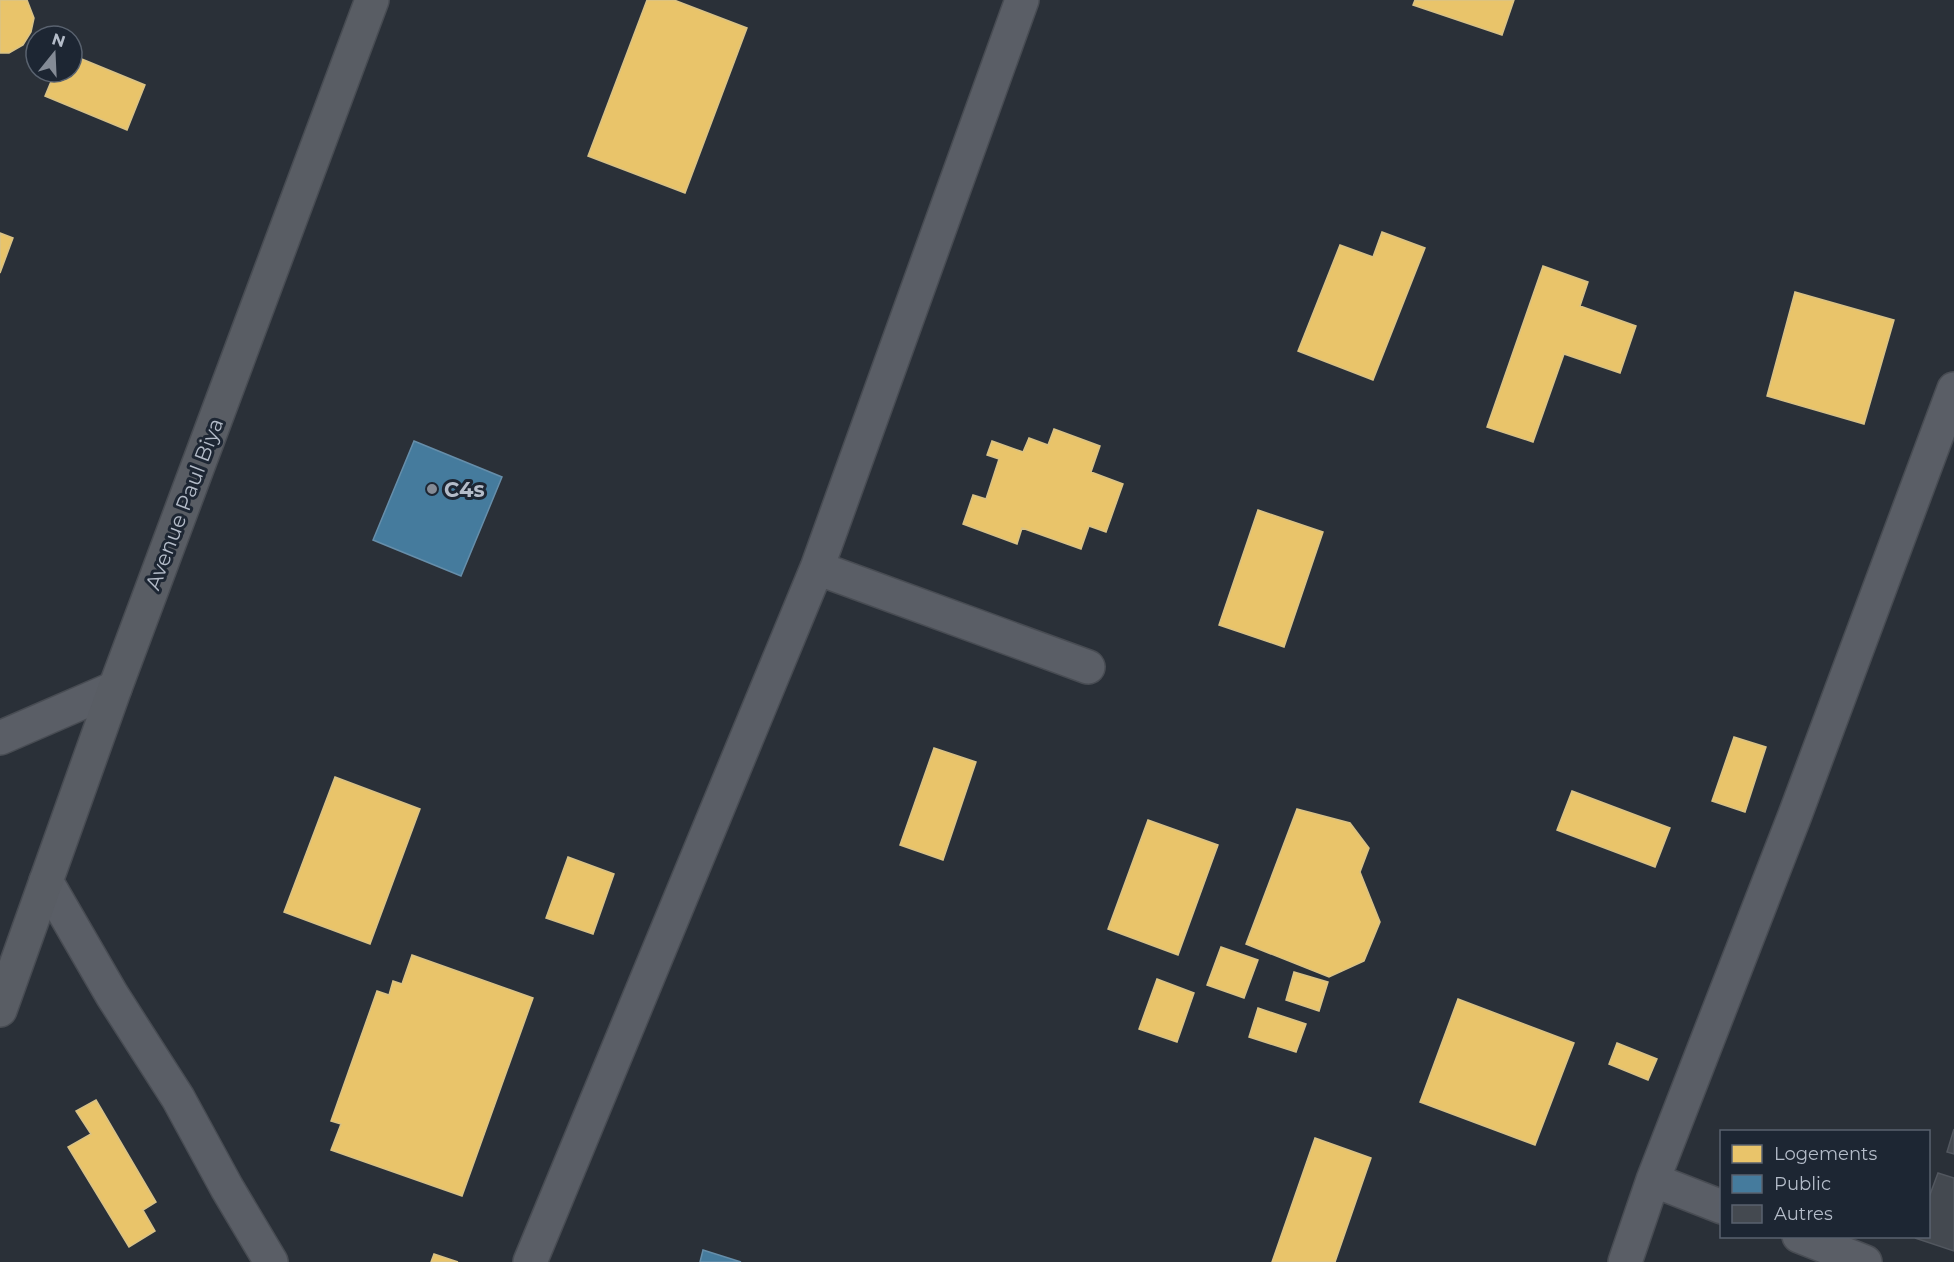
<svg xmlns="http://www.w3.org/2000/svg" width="1954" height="1262" font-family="Montserrat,sans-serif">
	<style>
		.homes { fill: #e9c46a; stroke: #d9c286; stroke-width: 1.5 }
		.public { fill: #457b9d; stroke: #668eaa; stroke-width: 1.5 }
		.building { fill: #444950; stroke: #52575f; stroke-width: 1.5 }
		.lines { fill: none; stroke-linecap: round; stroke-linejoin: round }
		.street-casing { stroke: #484c53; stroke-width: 36 }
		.secondary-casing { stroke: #484c53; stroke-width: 36 }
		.street { stroke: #5a5e66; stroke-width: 33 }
		.secondary { stroke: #595d64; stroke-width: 33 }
		.poi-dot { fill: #848b96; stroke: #1d2633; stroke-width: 2 }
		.labels { text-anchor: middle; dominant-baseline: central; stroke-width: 6; stroke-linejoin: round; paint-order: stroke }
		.poi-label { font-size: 21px; font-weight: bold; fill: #b4bcc9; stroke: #1d2633; text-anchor: start }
		.street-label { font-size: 21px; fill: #b4bcc9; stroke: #1d2633 }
	</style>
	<rect width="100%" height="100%" fill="#2a3038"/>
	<!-- homes -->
	<path class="homes" d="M 0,0 L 27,0 L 34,18 L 31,32 L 23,45 L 9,53 L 0,53 Z
		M 647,0 L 674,0 L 747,28 L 685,193 L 588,156 Z
		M 1415,0 L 1514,0 L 1502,35 L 1413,5 Z
		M 72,55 L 145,85 L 127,130 L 45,96 L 55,72 L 72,72 Z
		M 1382,232 L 1425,248 L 1373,380 L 1298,351 L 1340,245 L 1373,257 Z
		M 0,233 L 13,238 L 0,273 Z
		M 1543,266 L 1588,282 L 1580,306 L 1636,326 L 1620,373 L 1564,354 L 1533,442 L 1487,427 Z
		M 1795,292 L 1894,320 L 1864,424 L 1767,396 Z
		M 1054,429 L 1100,446 L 1091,472 L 1123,484 L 1106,532 L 1089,526 L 1081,549 L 1022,528 L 1017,544 L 963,524 L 973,495 L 986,499 L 999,459 L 987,455 L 992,441 L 1023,452 L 1029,438 L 1048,445 Z
		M 1258,510 L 1323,532 L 1284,647 L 1219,625 Z
		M 1734,737 L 1766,747 L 1745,812 L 1712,801 Z
		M 934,748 L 976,762 L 943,860 L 900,845 Z
		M 335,777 L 420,809 L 370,944 L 284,912 Z
		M 1572,791 L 1670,828 L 1655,867 L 1557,830 Z
		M 1297,809 L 1350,823 L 1369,848 L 1360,872 L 1380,922 L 1364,961 L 1329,977 L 1246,944 Z
		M 1148,820 L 1218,845 L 1178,955 L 1108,929 Z
		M 568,857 L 614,874 L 593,934 L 546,918 Z
		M 1221,947 L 1258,960 L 1244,998 L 1207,985 Z
		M 412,955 L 533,998 L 462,1196 L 331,1150 L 341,1124 L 331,1121 L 377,991 L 389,995 L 393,981 L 402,984 Z
		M 1294,972 L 1328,982 L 1319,1011 L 1286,1000 Z
		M 1157,979 L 1194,993 L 1177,1042 L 1139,1029 Z
		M 1458,999 L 1574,1043 L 1535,1145 L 1420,1102 Z
		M 1258,1008 L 1306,1024 L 1296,1052 L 1249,1037 Z
		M 1617,1043 L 1657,1059 L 1648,1080 L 1609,1064 Z
		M 96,1100 L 156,1202 L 143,1210 L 155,1231 L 129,1247 L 68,1147 L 91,1134 L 76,1111 Z
		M 1315,1138 L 1371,1158 L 1335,1262 L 1272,1262 Z
		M 434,1254 L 458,1262 L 431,1262 Z"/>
	<!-- public -->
	<path class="public" d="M 414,441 L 502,477 L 461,576 L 373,540 Z
		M 703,1250 L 741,1262 L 700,1262 Z"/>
	<!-- building -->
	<path class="building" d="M 1954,1129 L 1954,1154 L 1947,1152 Z
		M 1938,1173 L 1954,1178 L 1954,1251 L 1915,1238 L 1928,1236 L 1928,1200 Z"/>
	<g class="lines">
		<defs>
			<path id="street" d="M 817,568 L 1088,667
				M 0,738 L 115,688
				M 46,881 L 112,995 L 178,1098 L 227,1188 L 271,1262
				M 1653,1180 L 1722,1207
				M 1799,1236 L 1865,1262
				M 530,1262 L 817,568 L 1022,0
				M 1625,1262 L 1653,1180 L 1795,815 L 1954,389"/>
			<path id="secondary" d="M 0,1010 L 115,688 L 372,0"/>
		</defs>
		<!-- street casing -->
		<use href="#street" class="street-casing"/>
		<!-- secondary casing -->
		<use href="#secondary" class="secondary-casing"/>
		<!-- street -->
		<use href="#street" class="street"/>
		<!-- secondary -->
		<use href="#secondary" class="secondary"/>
	</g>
	<!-- markers -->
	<circle class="poi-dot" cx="432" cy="489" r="6"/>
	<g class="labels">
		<!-- poi labels -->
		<g class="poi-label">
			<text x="444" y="489">C4s</text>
		</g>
		<!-- street labels -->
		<g class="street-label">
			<text transform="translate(184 504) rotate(-69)">Avenue Paul Biya</text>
		</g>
	</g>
	<!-- legend -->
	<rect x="1720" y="1130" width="210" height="108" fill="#1d2633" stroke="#59626f" stroke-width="1.5"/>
	<rect x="1732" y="1145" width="30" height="18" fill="#e9c46a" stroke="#59626f" stroke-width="1.5"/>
	<text x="1774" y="1160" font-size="18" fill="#b4bcc9">Logements</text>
	<rect x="1732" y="1175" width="30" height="18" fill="#457b9d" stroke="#59626f" stroke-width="1.5"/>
	<text x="1774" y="1190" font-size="18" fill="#b4bcc9">Public</text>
	<rect x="1732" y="1205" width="30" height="18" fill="#444950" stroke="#59626f" stroke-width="1.5"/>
	<text x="1774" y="1220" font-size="18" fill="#b4bcc9">Autres</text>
	<!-- north arrow -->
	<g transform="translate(54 54) rotate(18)"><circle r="28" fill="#1d2633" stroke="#59626f" stroke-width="1.5"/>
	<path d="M0-4.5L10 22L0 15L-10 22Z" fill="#848b96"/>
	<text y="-9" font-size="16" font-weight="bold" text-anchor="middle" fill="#b4bcc9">N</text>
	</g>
</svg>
